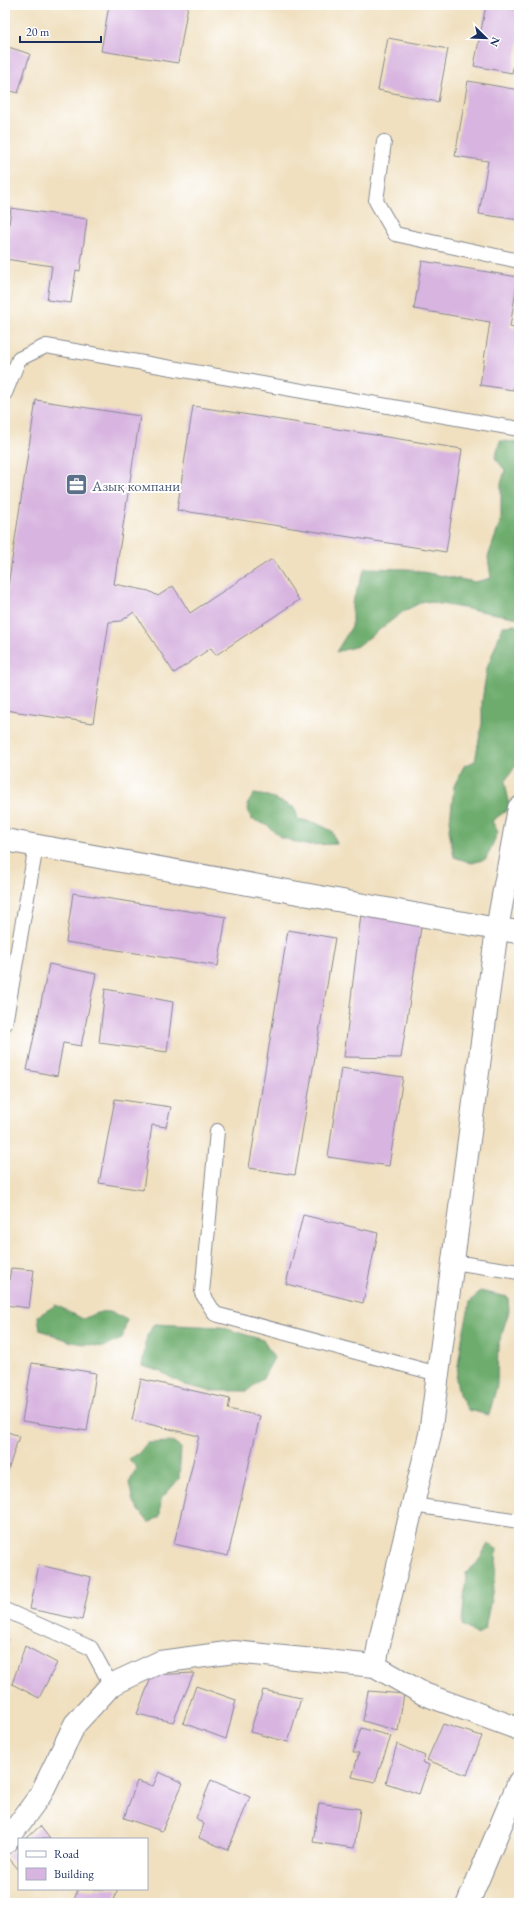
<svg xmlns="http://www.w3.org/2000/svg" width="524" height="1908" font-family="'EB Garamond',serif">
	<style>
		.forest { fill: #6dac6d; stroke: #446e66 }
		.building { fill: #d8b5e0 }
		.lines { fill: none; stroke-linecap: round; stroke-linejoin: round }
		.service-casing { stroke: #86888f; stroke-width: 16 }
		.minor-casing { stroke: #86888f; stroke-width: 24 }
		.tertiary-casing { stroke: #86888f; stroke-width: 24 }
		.service { stroke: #fff; stroke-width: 14 }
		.minor { stroke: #fff; stroke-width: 22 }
		.tertiary { stroke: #fff; stroke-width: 22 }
		.labels { text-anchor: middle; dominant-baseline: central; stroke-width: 4; stroke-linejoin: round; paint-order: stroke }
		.service-label { font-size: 15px; fill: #4e5e75; stroke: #fff; text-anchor: start }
	</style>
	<rect width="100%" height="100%" fill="#fff"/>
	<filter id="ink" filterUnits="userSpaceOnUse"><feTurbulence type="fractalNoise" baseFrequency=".025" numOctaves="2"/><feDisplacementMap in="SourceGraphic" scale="8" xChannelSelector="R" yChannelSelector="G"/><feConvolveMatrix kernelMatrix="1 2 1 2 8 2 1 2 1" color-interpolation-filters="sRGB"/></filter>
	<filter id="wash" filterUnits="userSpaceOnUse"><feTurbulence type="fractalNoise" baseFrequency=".012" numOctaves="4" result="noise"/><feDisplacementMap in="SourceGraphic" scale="16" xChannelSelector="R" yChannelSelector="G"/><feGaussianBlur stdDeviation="0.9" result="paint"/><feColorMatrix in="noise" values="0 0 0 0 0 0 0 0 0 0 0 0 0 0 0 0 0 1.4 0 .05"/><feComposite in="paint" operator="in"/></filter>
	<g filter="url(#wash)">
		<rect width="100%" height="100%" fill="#f0e0c0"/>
		<!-- forest -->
		<path class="forest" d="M 500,441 L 519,442 L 519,618 L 424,601 L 404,611 L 358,646 L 336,652 L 352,626 L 352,603 L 365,568 L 407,569 L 475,582 L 491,578 L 488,557 L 501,520 L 501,484 L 505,470 L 495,458 Z
			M 516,625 L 519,628 L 519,722 L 515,727 L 517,764 L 505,781 L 510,808 L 492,821 L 498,832 L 486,859 L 472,863 L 454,857 L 449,830 L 454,786 L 464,766 L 475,761 L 482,723 L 482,701 L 487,668 L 503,626 Z
			M 254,794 L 268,796 L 295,808 L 298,819 L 316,823 L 332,831 L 337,844 L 305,845 L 280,837 L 267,825 L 251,819 L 247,805 Z
			M 480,1291 L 508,1297 L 509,1311 L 498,1346 L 497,1385 L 489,1415 L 468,1410 L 459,1394 L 456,1379 L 462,1339 L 470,1302 Z
			M 56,1305 L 83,1319 C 104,1309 107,1309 127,1320 L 122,1339 L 103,1347 L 72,1342 L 40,1330 L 38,1316 Z
			M 154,1324 L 221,1327 L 263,1340 L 274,1358 L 263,1378 L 247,1391 L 210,1391 L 185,1385 L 159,1371 L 142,1366 L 147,1336 Z
			M 172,1442 L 181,1448 L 179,1479 L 161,1499 L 160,1516 L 149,1523 L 133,1502 L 129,1483 L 137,1468 L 129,1459 L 139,1453 L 147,1443 Z
			M 488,1544 L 497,1549 L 495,1578 L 485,1629 L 478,1635 L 462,1625 L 466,1573 L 477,1563 Z"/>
		<g id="blocks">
			<!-- building -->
			<path class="building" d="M 109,5 L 188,5 L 178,63 L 101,51 Z
				M 486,5 L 519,10 L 519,39 L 512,73 L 474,66 Z
				M 388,38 L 448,49 L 438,102 L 378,90 Z
				M 5,46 L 30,54 L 18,93 L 5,89 Z
				M 468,81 L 519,90 L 519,220 L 479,214 L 488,161 L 455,156 Z
				M 11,208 L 87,219 L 80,271 L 76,270 L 71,303 L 47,300 L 52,266 L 5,259 Z
				M 422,261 L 518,277 L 510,327 L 519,329 L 519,352 L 513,390 L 480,385 L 490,322 L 414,309 Z
				M 36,400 L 140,416 L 114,584 L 149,591 L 158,596 L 173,586 L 190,613 L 272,559 L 299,600 L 216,655 L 211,648 L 174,673 L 134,612 L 121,621 L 109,622 L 93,723 L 5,710 L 5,606 Z
				M 193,406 L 462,449 L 446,552 L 177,510 Z
				M 73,893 L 226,917 L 218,966 L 66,942 Z
				M 361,914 L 422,921 L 401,1058 L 344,1057 Z
				M 288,930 L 335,938 L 295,1175 L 249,1168 Z
				M 49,964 L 96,974 L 81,1046 L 63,1043 L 57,1076 L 27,1070 Z
				M 105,989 L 173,1002 L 167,1052 L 99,1043 Z
				M 341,1068 L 403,1077 L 389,1166 L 328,1157 Z
				M 115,1099 L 171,1107 L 166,1127 L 152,1125 L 143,1190 L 99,1183 Z
				M 303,1215 L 378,1233 L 363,1303 L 286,1284 Z
				M 11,1268 L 34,1270 L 29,1308 L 5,1305 Z
				M 32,1363 L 96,1373 L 87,1431 L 22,1421 Z
				M 141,1379 L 230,1399 L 228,1409 L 260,1416 L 228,1556 L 174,1544 L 199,1436 L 132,1420 Z
				M 5,1431 L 19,1436 L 5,1480 Z
				M 39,1565 L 91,1577 L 82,1620 L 30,1609 Z
				M 5,1638 L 8,1639 L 5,1647 Z
				M 25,1646 L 57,1663 L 39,1698 L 12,1684 Z
				M 194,1673 L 173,1722 L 137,1714 L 152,1675 Z
				M 196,1686 L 236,1700 L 226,1739 L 183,1723 Z
				M 263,1690 L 301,1698 L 288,1742 L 250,1732 Z
				M 368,1691 L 404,1694 L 398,1731 L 363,1721 Z
				M 443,1724 L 482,1736 L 467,1775 L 427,1760 Z
				M 361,1728 L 391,1736 L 375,1782 L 352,1777 L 359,1753 L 353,1753 Z
				M 397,1744 L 425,1756 L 422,1762 L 429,1765 L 419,1794 L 386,1783 Z
				M 159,1772 L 183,1783 L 162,1831 L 124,1818 L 137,1781 L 153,1786 Z
				M 211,1780 L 250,1797 L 228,1850 L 199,1838 L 204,1824 L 196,1818 Z
				M 319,1803 L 360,1809 L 354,1848 L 313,1842 Z
				M 40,1826 L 50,1839 L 26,1839 Z
				M 19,1845 L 19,1870 L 7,1856 Z
				M 78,1889 L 118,1889 L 113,1903 L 73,1903 Z"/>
		</g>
	</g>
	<g filter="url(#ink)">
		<use href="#blocks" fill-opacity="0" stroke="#86888f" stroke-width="1"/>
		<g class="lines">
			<defs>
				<path id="service" d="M 384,142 L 376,201 L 395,234 L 519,261
					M 5,393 L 19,359 L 46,346 L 519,429
					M 5,1024 L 36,846
					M 217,1131 L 202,1293 L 215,1314 L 438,1374
					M 453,1262 L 519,1272
					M 413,1505 L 519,1521
					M 5,1610 L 91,1648 L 111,1685"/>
				<path id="minor" d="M 375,1666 L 379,1644 L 430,1434 L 497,929 L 519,932
					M 5,1843 L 41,1794 L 75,1724 L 111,1685 L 160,1662 L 234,1652 L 375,1666 L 424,1694 L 519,1729
					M 468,1903 L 519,1782"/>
				<path id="tertiary" d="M 5,840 L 497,929 L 519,808"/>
			</defs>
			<!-- service casing -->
			<use href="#service" class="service-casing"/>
			<!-- minor casing -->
			<use href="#minor" class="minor-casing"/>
			<!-- tertiary casing -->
			<use href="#tertiary" class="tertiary-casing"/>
			<!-- service -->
			<use href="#service" class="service"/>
			<!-- minor -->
			<use href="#minor" class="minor"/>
			<!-- tertiary -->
			<use href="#tertiary" class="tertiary"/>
		</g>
	</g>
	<!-- icons -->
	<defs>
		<symbol id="office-square" viewBox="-11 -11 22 22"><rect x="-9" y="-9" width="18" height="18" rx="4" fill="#5c6f8a" stroke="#fff"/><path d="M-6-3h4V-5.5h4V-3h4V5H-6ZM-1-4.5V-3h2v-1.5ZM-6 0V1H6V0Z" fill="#fff"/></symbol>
	</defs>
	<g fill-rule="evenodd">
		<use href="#office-square" x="64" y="472" width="25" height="25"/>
	</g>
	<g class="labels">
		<!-- service labels -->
		<g class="service-label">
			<text x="92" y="485">Азық компани</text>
		</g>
	</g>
	<!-- margin -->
	<rect width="524" height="1908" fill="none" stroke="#fff" stroke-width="20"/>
	<!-- legend -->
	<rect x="18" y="1838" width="130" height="52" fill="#ffffff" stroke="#a4acbf"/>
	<rect x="26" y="1851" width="20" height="6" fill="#ffffff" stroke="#a4acbf"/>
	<text x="54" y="1858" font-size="12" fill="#1b2f5e">Road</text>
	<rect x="26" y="1868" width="20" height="12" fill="#d8b5e0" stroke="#a4acbf"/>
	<text x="54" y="1878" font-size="12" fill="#1b2f5e">Building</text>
	<!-- north arrow -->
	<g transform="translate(486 38) rotate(113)" stroke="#ffffff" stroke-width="3" paint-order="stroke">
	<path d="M0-3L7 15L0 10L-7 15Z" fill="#1b2f5e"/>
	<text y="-6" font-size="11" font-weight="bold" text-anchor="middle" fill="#1b2f5e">N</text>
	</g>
	<!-- scale -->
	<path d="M20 36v6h81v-6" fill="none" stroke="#1b2f5e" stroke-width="2"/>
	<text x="26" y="36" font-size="12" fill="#1b2f5e" stroke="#ffffff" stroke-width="3" paint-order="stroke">20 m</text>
</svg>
